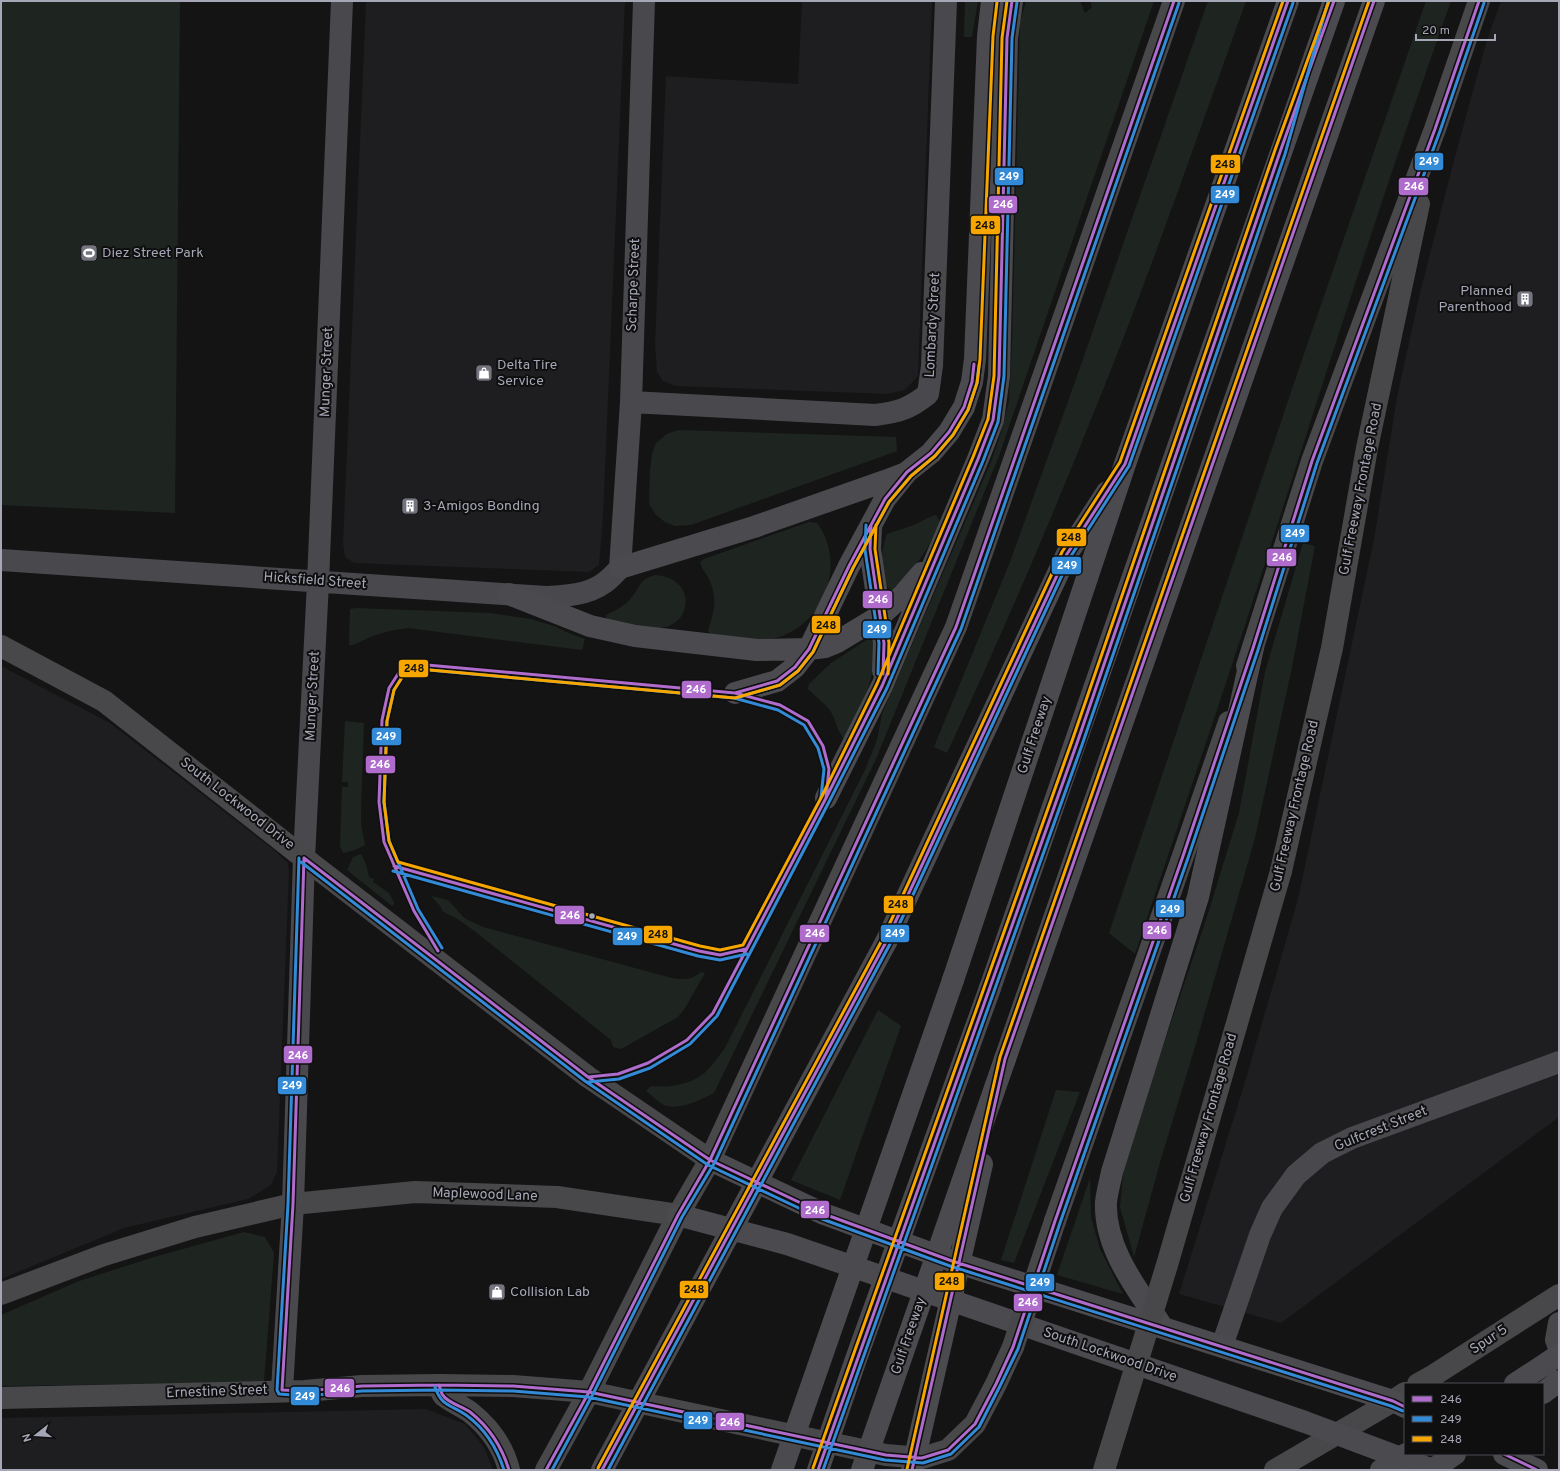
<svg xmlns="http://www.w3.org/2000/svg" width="1560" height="1471" font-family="Overpass,sans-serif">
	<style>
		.built { fill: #1e1e20 }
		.green { fill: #1e2520 }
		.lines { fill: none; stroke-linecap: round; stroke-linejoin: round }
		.minor { stroke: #49494d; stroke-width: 22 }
		.secondary { stroke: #48484b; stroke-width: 22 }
		.primary { stroke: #4b4b4f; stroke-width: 22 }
		.motorway { stroke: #4b4b4f; stroke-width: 22 }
		.secondary-bridge { stroke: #48484b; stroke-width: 22 }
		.motorway-bridge { stroke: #4b4b4f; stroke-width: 22 }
		.bus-1-casing { stroke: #0f0f10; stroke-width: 6 }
		.bus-2-casing { stroke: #0f0f10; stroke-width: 6 }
		.bus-3-casing { stroke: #0f0f10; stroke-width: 6 }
		.bus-1 { stroke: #b06ccc; stroke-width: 3 }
		.bus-2 { stroke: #338bd7; stroke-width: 3 }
		.bus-3 { stroke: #f7a600; stroke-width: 3 }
		.bus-dot { fill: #a6a7b6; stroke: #0f0f10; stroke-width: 1.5 }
		.labels { text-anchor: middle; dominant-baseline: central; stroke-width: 4; stroke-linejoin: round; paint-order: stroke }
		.poi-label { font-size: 14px; fill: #a6a7b6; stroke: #0f0f10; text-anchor: start }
		.street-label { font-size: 14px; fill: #a6a7b6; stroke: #0f0f10 }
		.line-badge { stroke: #0f0f10; stroke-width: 1.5 }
		.badge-label { font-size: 11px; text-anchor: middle; font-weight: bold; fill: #fff }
		.pale-badge-label { font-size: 11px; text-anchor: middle; font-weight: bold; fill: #111 }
	</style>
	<rect width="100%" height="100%" fill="#141415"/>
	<!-- built -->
	<path class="built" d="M 366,1 L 625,1 L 603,516 L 599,565 L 589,572 L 354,563 L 345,557 L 343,543 Z
		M 802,1 L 932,1 L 918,376 L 905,390 L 887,394 L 675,386 L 663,381 L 657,372 L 655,344 L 666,76 L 798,84 Z
		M 1501,1 L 1559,1 L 1559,1117 L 1281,1323 L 1179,1294 L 1244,1085 L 1298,899 L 1374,539 L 1397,397 L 1420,293 L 1454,160 L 1487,40 Z
		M 1,666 L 110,723 L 274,850 L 288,863 L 289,872 L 277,1172 L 271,1185 L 248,1199 L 124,1228 L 1,1279 Z
		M 426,1409 L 465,1424 L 484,1447 L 493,1470 L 1,1470 L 1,1418 Z"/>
	<!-- green -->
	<path class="green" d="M 1,1 L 180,1 L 175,513 L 1,505 Z
		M 965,1 L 978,1 L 972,37 L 964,37 Z
		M 1026,1 L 1080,1 L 1085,13 L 1092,7 L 1090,1 L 1154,1 L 999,456 L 876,759 L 714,1093 C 700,1100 680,1111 664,1105 C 658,1102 652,1095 646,1091 L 651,1086 C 668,1088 688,1085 702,1075 C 711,1068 718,1057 725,1048 L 865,770 L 877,740 L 882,714 L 991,462 L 1001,433 L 1009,401 L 1012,343 L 1020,22 Z
		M 1208,1 L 1246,1 C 1196,140 1148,280 1092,417 C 1047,530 998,643 947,753 L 934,747 L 1010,562 L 1076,379 Z
		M 1426,1 L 1451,1 C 1382,194 1321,390 1258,585 C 1218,709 1176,831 1135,954 L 1109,933 L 1293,386 Z
		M 678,430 L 896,437 L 897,451 L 691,525 L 675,526 L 665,522 L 656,515 L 649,504 L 650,471 L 652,454 L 656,443 L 667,434 Z
		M 936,515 L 940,521 C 932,548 911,571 892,592 C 878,580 881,549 887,534 L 914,525 L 932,516 Z
		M 809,522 L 817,523 C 846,562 826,620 782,636 C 760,644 735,638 712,635 L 708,631 C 714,611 718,599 709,579 C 706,573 701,568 700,562 L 704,559 Z
		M 1303,543 L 1315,546 L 1292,667 L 1255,838 L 1194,1050 L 1161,1159 L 1134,1257 L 1120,1207 L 1125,1157 L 1206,920 L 1239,813 L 1265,672 Z
		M 655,575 C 698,578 692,626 660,628 L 607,622 L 606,615 C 615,611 625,606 632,597 C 642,585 638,580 655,575 Z
		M 356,608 L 490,613 L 531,619 L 554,626 L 571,634 L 585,639 L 582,650 L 408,628 C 393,630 377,633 364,640 C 359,642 354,646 349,645 L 350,609 Z
		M 868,639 L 873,641 C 878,678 860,708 845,740 C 838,733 836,721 831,712 C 825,703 816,697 808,689 L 809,684 L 831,663 Z
		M 345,721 L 364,723 L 361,810 L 361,824 L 365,845 L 355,850 L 343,853 L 340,846 L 342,787 L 348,787 L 348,782 L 342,782 Z
		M 361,854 L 366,864 L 369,877 L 374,879 L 373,882 L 389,893 L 394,903 L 393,906 L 391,905 L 347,870 L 353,857 Z
		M 431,896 L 448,900 L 464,918 L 483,927 L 672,978 C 684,980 692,980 701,972 L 705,973 L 685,1008 L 678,1017 L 621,1049 L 613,1047 L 611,1040 L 477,933 L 456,918 L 442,911 L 441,907 Z
		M 878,1010 L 901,1026 L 840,1200 L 791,1180 Z
		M 1056,1090 L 1080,1092 L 1014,1263 L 1001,1260 Z
		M 1090,1178 L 1091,1217 L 1100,1249 L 1123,1294 L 1057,1275 Z
		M 244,1232 L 265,1237 L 274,1253 L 264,1382 L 1,1386 L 1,1315 L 79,1281 L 154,1257 Z"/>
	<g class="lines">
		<!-- minor -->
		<path class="minor" d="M 631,402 L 875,415 C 899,412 909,409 928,394 L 932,366 L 946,1
			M 1,560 L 546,597 C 565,596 588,595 604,583 C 610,579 615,573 620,568 L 631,402 L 644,1
			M 1222,1346 L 1260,1235 L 1272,1208 L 1296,1175 L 1322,1153 L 1352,1138 L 1559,1062
			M 282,1390 L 293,1204 L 304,858 L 318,582 L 342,1"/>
		<!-- secondary -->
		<path class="secondary" d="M 1,646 L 104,701 L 304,858 L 588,1077 L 710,1160
			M 1247,666 L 1312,461 L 1435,129 L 1479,1
			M 1281,871 L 1332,648 L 1367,448 L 1419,204
			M 1055,1221 L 1183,856 L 1229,722
			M 1,1294 L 104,1255 L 195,1227 L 293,1204 L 415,1192 L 557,1197 L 678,1215
			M 1559,1323 L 1556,1340 L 1559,1348
			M 1418,1384 L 1434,1375 L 1559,1295
			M 439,1385 C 441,1388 441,1394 444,1396 C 446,1399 465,1408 470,1412 C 489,1427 503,1446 509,1470
			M 1,1398 L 305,1391 L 362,1386 L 439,1385 L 513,1386 L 589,1392 L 886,1455 L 922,1458 L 948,1450 L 975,1424 L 996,1384 L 1013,1347
			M 546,1470 L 589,1392 L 678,1215 L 710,1160 L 956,627 L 1174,1
			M 1275,1470 L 1393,1401 L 1405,1393"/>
		<!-- primary -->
		<path class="primary" d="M 710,1160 L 824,1214 L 952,1261 L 1393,1401 L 1405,1407
			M 678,1215 L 787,1244 L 1305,1422 L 1433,1470
			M 1161,1325 C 1137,1289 1104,1248 1106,1202 C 1107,1192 1110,1182 1112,1172 L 1198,897 L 1253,648
			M 1504,1454 L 1537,1470"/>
		<!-- motorway -->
		<path class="motorway" d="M 871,528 L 870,549 L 884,643 L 883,671
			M 620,568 L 754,527 L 885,481 L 906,473
			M 509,594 L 590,626 L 635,636 L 757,650 L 809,649 L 825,647 L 837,642 L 880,616 L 903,595 L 922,573
			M 735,693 L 777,681 L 795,667 L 809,649 L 849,566 L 885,499 L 907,472 L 931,453 L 949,432 L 964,407 L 972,382 L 975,359 L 988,36 L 992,1
			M 826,798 L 882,686 L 978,459 L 993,420 L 999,376 L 1007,38 L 1012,1
			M 886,942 L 1067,554 L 1107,492
			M 953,980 L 1125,464 L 1288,1
			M 990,988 C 1106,660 1217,329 1334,1
			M 1005,1059 L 1374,1
			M 1515,1384 L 1559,1355
			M 1543,1393 L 1559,1381"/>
		<!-- secondary-bridge -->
		<path class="secondary-bridge" d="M 1013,1347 L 1055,1221
			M 1104,1470 L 1167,1265 L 1281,871"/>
		<!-- motorway-bridge -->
		<path class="motorway-bridge" d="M 602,1470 L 886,942
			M 782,1470 L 953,980
			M 818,1470 L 856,1359 L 990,988
			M 862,1470 L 1005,1059
			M 912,1470 L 982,1164
			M 1381,1470 L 1406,1454
			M 1432,1470 L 1455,1454"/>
		<defs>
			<path id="bus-1" d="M 871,525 L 870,549 L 884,643 L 883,674
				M 735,693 L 777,681 L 795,667 L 809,649 L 849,566 L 885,499 L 907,472 L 931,453 L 949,432 L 964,407 L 972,382 L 974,364
				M 304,858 L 293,1204 L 282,1390 L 305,1391 L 362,1386 L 439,1385 L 513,1386 L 589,1392 L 886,1455 L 922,1458 L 948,1450 L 975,1424 L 996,1384 L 1013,1347 L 1055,1221 L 1183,856 L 1253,648 L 1312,461 L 1435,129 L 1479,1
				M 304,858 L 588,1077 L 710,1160 L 824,1214 L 952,1261 L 1393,1401 L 1405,1407
				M 394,866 L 699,951 L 720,955 L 746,949
				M 438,951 L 414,911 L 384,842 L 379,802 L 382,720 L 389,688 L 405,663 L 735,693 L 780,705 L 808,721 L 823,746 L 829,769 L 826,798
				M 588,1077 L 618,1074 L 648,1063 L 687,1040 L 713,1013 L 826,798 L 882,686 L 978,459 L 993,420 L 999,376 L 1007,38 L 1012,1
				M 439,1385 C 440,1388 441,1391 442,1394 C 447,1403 462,1406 470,1412 C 489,1427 502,1447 509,1470
				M 1504,1454 L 1537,1470
				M 546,1470 L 589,1392 L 678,1215 L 710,1160 L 956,627 L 1174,1
				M 602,1470 L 886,942 L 1067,554 L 1125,464 L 1288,1
				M 818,1470 L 1077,743 L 1280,152 L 1334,1
				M 912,1470 L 1005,1059 L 1374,1"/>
			<path id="bus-2" d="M 866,525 L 865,550 L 879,643 L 878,674
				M 736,698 L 780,685 L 798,671 L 813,652 L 853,568 L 889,502 L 911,476 L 935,456 L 953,435 L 968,410 L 977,383 L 979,365
				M 299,858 L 288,1204 L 277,1390 L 279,1394 L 305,1396 L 362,1391 L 439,1390 L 513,1391 L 588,1397 L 885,1460 L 923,1463 L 951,1454 L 979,1427 L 1000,1386 L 1018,1349 L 1060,1223 L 1188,858 L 1258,650 L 1317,463 L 1440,131 L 1484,3
				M 301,862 L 585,1081 L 708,1165 L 822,1219 L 950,1266 L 1391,1406 L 1403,1411
				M 393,871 L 698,956 L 720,960 L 747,954
				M 442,948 L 418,909 L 389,841 L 384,802 L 387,721 L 394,690 L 408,668 L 734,698 L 778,710 L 804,725 L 818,748 L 824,769 L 821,797
				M 588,1082 L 619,1079 L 650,1068 L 690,1044 L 717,1016 L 830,800 L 887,688 L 983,461 L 998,422 L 1004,376 L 1012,38 L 1017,2
				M 435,1387 C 442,1407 450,1404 466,1415 C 484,1428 497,1448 504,1470
				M 552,1470 L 593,1394 L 682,1217 L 715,1162 L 961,629 L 1179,3
				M 608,1470 L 890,944 L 1071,556 L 1129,466 L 1293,3
				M 823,1470 L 1082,745 L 1285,154 L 1328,2"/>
			<path id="bus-3" d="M 997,2 L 993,36 L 980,359 L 977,383 L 968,410 L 953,435 L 935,456 L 911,476 L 889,502 L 853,568 L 813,652 L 798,671 L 780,685 L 735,698 L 408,668 L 394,690 L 387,721 L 384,802 L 389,841 L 398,862 L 700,946 L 720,950 L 743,945 L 822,796 L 877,684 L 973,457 L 988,419 L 994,376 L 1002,38 L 1007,1
				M 876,525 L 875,549 L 889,643 L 888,674
				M 598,1468 L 882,940 L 1062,552 L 1120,462 L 1283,1
				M 813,1468 L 1072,741 L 1275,150 L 1329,1
				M 907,1469 L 1000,1057 L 1369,1"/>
		</defs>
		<!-- bus-1 casing -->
		<use href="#bus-1" class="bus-1-casing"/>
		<!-- bus-2 casing -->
		<use href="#bus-2" class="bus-2-casing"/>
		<!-- bus-3 casing -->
		<use href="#bus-3" class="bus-3-casing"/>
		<!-- bus-1 -->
		<use href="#bus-1" class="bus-1"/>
		<!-- bus-2 -->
		<use href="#bus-2" class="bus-2"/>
		<!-- bus-3 -->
		<use href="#bus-3" class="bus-3"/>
	</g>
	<!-- icons -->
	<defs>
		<symbol id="stadium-square" viewBox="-11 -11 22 22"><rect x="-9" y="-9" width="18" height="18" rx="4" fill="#73747e" stroke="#0f0f10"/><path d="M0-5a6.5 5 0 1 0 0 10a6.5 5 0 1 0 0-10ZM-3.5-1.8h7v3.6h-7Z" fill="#fff"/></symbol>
		<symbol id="building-square" viewBox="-11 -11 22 22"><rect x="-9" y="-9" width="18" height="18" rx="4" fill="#73747e" stroke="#0f0f10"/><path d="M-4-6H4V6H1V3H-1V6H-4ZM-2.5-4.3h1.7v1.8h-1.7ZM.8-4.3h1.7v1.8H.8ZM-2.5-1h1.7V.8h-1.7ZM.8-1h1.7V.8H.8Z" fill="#fff"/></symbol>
		<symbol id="shop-square" viewBox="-11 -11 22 22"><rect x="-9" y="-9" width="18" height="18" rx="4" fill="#73747e" stroke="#0f0f10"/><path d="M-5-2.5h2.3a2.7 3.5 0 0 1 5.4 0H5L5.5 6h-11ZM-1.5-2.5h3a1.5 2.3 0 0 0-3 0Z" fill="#fff"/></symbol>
	</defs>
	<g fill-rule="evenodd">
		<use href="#stadium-square" x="79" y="243" width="20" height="20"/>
		<use href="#building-square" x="1515" y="289" width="20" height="20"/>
		<use href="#shop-square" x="474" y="363" width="20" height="20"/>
		<use href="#building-square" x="400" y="496" width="20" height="20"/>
		<use href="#shop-square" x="487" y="1282" width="20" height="20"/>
	</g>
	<!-- markers -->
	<circle class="bus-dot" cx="592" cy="916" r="3.5"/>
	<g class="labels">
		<!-- poi labels -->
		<g class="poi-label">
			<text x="102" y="253">Diez Street Park</text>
			<text x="1512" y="291" text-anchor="end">Planned<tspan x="1512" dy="16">Parenthood</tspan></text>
			<text x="497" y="365">Delta Tire<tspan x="497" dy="16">Service</tspan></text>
			<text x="423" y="506">3-Amigos Bonding</text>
			<text x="510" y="1292">Collision Lab</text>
		</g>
		<!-- street labels -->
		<g class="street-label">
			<text transform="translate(634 285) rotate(-88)">Scharpe Street</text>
			<text transform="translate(933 325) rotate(-87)">Lombardy Street</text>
			<text transform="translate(327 372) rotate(-88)">Munger Street</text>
			<text transform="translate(1361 489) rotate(-79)">Gulf Freeway Frontage Road</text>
			<text transform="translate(315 581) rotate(4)">Hicksfield Street</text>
			<text transform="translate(313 696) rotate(-87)">Munger Street</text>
			<text transform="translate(1035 735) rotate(-72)">Gulf Freeway</text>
			<text transform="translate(237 804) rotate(38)">South Lockwood Drive</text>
			<text transform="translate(1295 806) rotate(-77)">Gulf Freeway Frontage Road</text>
			<text transform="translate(1209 1118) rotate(-74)">Gulf Freeway Frontage Road</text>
			<text transform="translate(1381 1129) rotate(-22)">Gulfcrest Street</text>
			<text transform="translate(485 1195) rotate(2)">Maplewood Lane</text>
			<text transform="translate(909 1336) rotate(-71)">Gulf Freeway</text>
			<text transform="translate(1489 1340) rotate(-33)">Spur 5</text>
			<text transform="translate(1110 1355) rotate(19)">South Lockwood Drive</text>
			<text transform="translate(217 1392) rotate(-2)">Ernestine Street</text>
		</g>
	</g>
	<g class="line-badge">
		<rect x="1414" y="152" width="30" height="19" rx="4" fill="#338bd7"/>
		<rect x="1210" y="154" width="31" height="20" rx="4" fill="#f7a600"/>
		<rect x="994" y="167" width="30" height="19" rx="4" fill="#338bd7"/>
		<rect x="1398" y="177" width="31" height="19" rx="4" fill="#b06ccc"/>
		<rect x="1210" y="185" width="30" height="19" rx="4" fill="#338bd7"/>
		<rect x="988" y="195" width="30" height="19" rx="4" fill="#b06ccc"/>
		<rect x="970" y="215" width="31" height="20" rx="4" fill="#f7a600"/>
		<rect x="1280" y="524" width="30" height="19" rx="4" fill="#338bd7"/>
		<rect x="1056" y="528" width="31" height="19" rx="4" fill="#f7a600"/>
		<rect x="1266" y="548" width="31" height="19" rx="4" fill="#b06ccc"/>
		<rect x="1051" y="556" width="31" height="19" rx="4" fill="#338bd7"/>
		<rect x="862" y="590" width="31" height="19" rx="4" fill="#b06ccc"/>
		<rect x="811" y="615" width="30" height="19" rx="4" fill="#f7a600"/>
		<rect x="862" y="620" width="30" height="19" rx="4" fill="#338bd7"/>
		<rect x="398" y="659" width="31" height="19" rx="4" fill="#f7a600"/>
		<rect x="681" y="680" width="31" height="19" rx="4" fill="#b06ccc"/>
		<rect x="371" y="727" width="31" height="19" rx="4" fill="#338bd7"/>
		<rect x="365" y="755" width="31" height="19" rx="4" fill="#b06ccc"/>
		<rect x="883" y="895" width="31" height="19" rx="4" fill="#f7a600"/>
		<rect x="1155" y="899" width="30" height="19" rx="4" fill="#338bd7"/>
		<rect x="554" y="905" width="31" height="20" rx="4" fill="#b06ccc"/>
		<rect x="1142" y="921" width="30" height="19" rx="4" fill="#b06ccc"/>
		<rect x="880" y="924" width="30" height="19" rx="4" fill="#338bd7"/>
		<rect x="799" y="924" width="31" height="19" rx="4" fill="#b06ccc"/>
		<rect x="643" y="925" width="30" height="19" rx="4" fill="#f7a600"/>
		<rect x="612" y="927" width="31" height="19" rx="4" fill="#338bd7"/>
		<rect x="283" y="1045" width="30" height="19" rx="4" fill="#b06ccc"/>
		<rect x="277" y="1076" width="30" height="19" rx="4" fill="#338bd7"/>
		<rect x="800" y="1200" width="30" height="19" rx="4" fill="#b06ccc"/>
		<rect x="934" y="1272" width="31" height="19" rx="4" fill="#f7a600"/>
		<rect x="1025" y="1273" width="30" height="19" rx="4" fill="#338bd7"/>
		<rect x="679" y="1280" width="30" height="19" rx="4" fill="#f7a600"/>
		<rect x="1013" y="1293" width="30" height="19" rx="4" fill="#b06ccc"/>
		<rect x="324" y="1378" width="31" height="20" rx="4" fill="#b06ccc"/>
		<rect x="290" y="1386" width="30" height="20" rx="4" fill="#338bd7"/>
		<rect x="683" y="1411" width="30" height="19" rx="4" fill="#338bd7"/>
		<rect x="715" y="1412" width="30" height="19" rx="4" fill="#b06ccc"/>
	</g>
	<g class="badge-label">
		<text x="1429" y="165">249</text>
		<text x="1009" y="180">249</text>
		<text x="1414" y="190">246</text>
		<text x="1225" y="198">249</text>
		<text x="1003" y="208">246</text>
		<text x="1295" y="537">249</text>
		<text x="1282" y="561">246</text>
		<text x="1067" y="569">249</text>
		<text x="878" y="603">246</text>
		<text x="877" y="633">249</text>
		<text x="696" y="693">246</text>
		<text x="386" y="740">249</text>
		<text x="380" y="768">246</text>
		<text x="1170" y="913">249</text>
		<text x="570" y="919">246</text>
		<text x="1157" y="934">246</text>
		<text x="895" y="937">249</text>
		<text x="815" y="937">246</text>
		<text x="627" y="940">249</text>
		<text x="298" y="1059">246</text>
		<text x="292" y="1089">249</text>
		<text x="815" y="1214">246</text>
		<text x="1040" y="1286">249</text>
		<text x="1028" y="1306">246</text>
		<text x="340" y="1392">246</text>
		<text x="305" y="1400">249</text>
		<text x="698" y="1424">249</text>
		<text x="730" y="1426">246</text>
	</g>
	<g class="pale-badge-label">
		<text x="1225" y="168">248</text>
		<text x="985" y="229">248</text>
		<text x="1071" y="541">248</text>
		<text x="826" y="629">248</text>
		<text x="414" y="672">248</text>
		<text x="898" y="908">248</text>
		<text x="658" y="938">248</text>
		<text x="949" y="1285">248</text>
		<text x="694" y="1293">248</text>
	</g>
	<!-- border -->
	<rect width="1560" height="1471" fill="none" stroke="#a6a7b6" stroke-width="4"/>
	<!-- legend -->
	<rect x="1404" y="1383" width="140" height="72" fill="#0f0f10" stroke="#4b4c52"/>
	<rect x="1412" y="1396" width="20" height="6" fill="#b06ccc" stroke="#4b4c52"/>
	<text x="1440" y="1403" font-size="12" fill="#a6a7b6">246</text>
	<rect x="1412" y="1416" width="20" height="6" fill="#338bd7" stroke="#4b4c52"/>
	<text x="1440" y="1423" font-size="12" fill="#a6a7b6">249</text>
	<rect x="1412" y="1436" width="20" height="6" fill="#f7a600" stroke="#4b4c52"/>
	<text x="1440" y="1443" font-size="12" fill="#a6a7b6">248</text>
	<!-- north arrow -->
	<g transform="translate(36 1435) rotate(253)" stroke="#0f0f10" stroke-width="3" paint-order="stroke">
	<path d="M0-3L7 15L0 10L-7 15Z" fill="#a6a7b6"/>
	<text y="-6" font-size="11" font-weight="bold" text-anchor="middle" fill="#a6a7b6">N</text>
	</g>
	<!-- scale -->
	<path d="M1416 34v6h79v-6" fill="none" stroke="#a6a7b6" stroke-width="2"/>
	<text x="1422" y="34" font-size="12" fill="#a6a7b6" stroke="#0f0f10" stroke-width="3" paint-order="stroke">20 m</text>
</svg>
